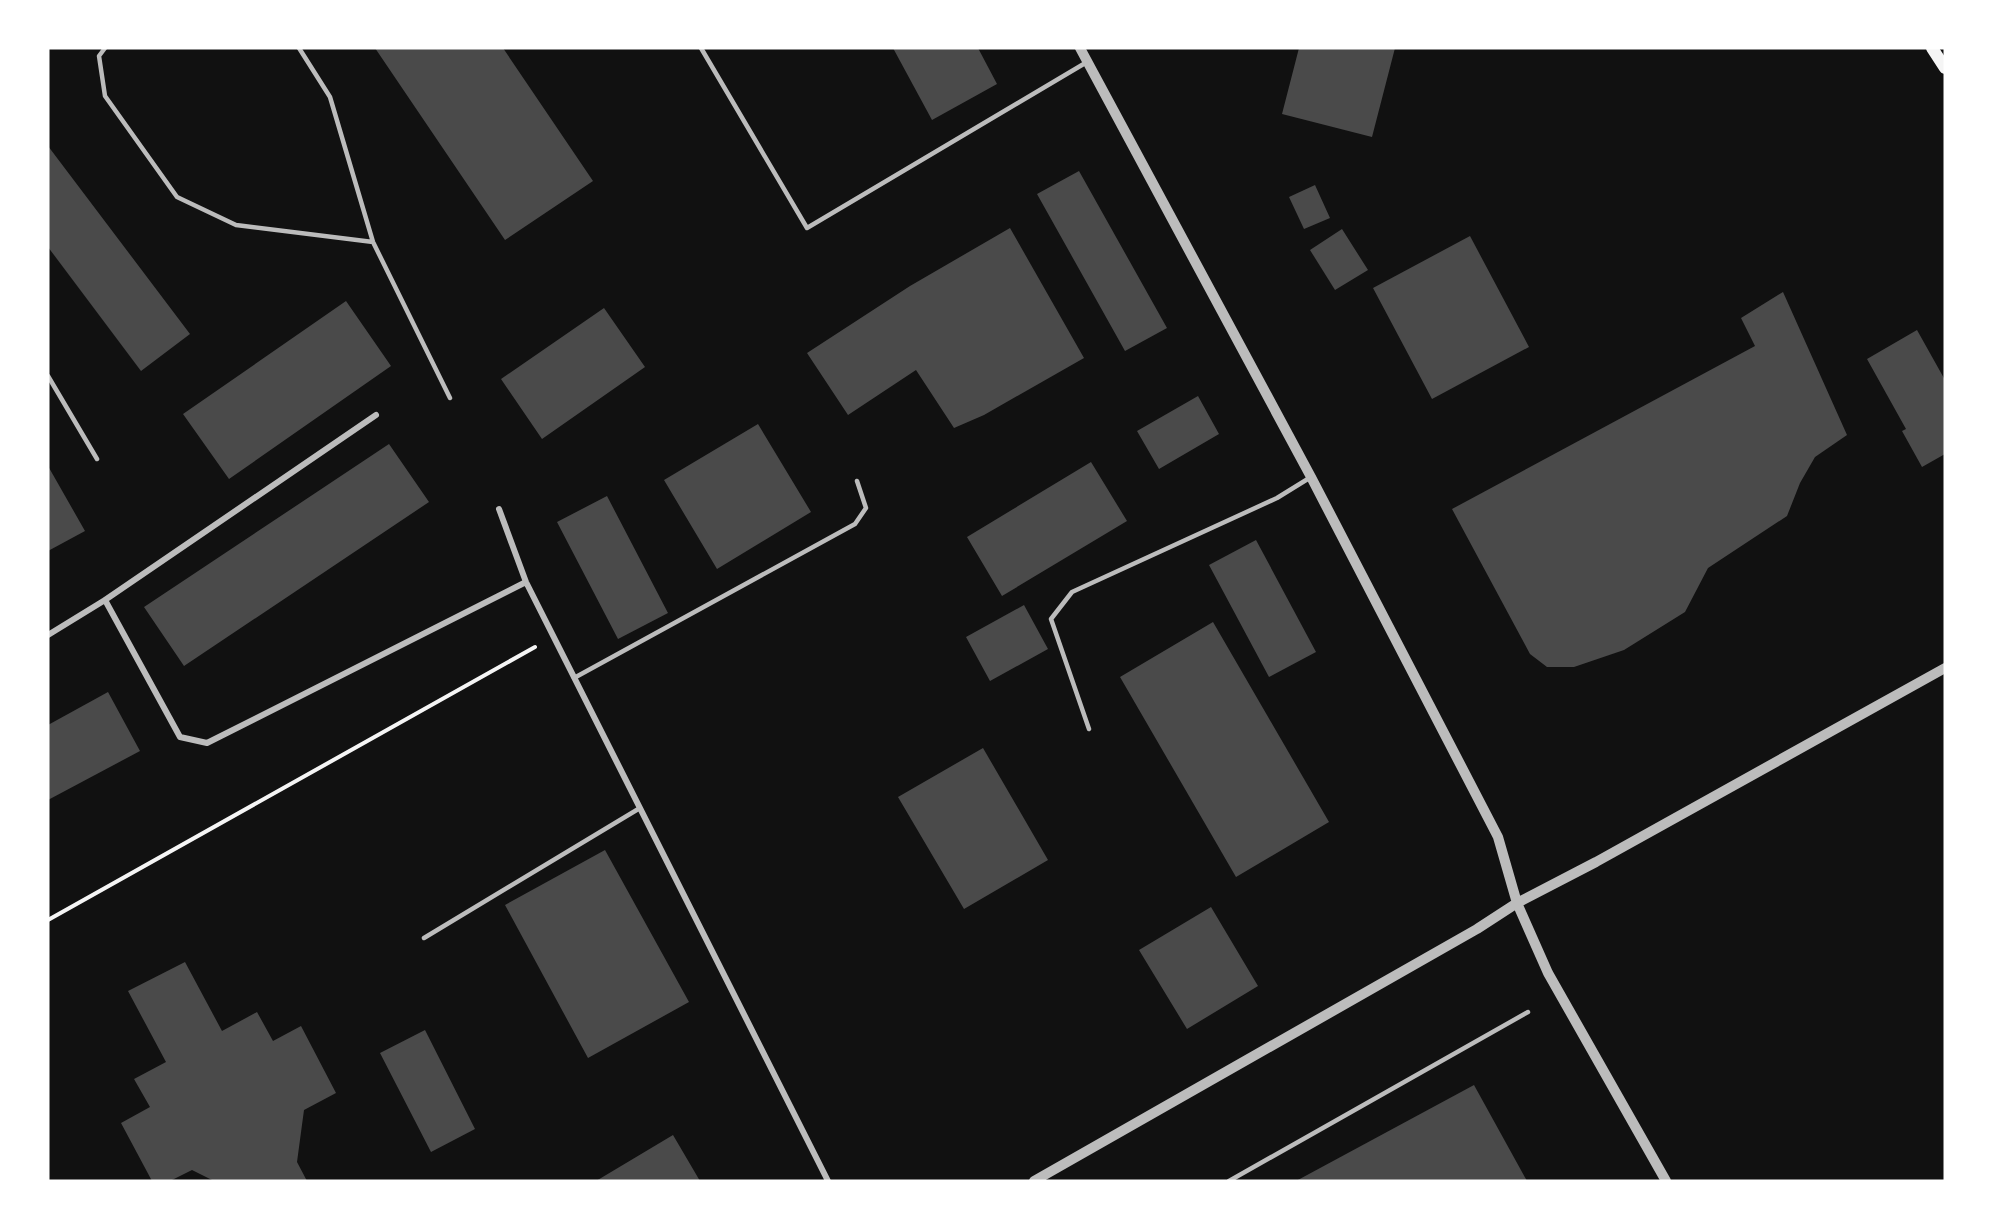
<svg xmlns="http://www.w3.org/2000/svg" width="1993" height="1229" font-family="Roboto,sans-serif">
	<style>
		.building { fill: #4a4a4a }
		.lines { fill: none; stroke-linecap: round; stroke-linejoin: round }
		.path { stroke: #f5f5f5; stroke-width: 4 }
		.service { stroke: #bcbcbc; stroke-width: 4.5 }
		.minor { stroke: #bcbcbc; stroke-width: 6 }
		.tertiary { stroke: #bcbcbc; stroke-width: 10 }
		.secondary { stroke: #f5f5f5; stroke-width: 12 }
	</style>
	<rect width="100%" height="100%" fill="#111"/>
	<!-- building -->
	<path class="building" d="M 375,48 L 503,48 L 593,181 L 505,240 Z
		M 893,48 L 978,48 L 997,84 L 932,120 Z
		M 1299,48 L 1395,48 L 1372,137 L 1282,114 Z
		M 48,146 L 190,334 L 141,371 L 48,247 Z
		M 1079,171 L 1167,328 L 1125,351 L 1037,194 Z
		M 1315,185 L 1330,218 L 1304,229 L 1289,197 Z
		M 1010,228 L 1084,358 L 984,415 L 954,428 L 916,370 L 848,415 L 807,353 L 910,286 Z
		M 1342,229 L 1368,270 L 1335,290 L 1310,250 Z
		M 1470,236 L 1529,347 L 1432,399 L 1373,288 Z
		M 1783,292 L 1847,435 L 1815,457 L 1800,483 L 1787,516 L 1708,568 L 1685,612 L 1624,650 L 1574,667 L 1547,667 L 1530,654 L 1452,509 L 1755,346 L 1741,318 Z
		M 346,301 L 391,366 L 229,479 L 183,414 Z
		M 604,308 L 645,367 L 542,439 L 501,379 Z
		M 1917,330 L 1945,380 L 1945,454 L 1922,467 L 1902,431 L 1906,429 L 1867,359 Z
		M 1198,396 L 1219,434 L 1159,469 L 1137,431 Z
		M 758,424 L 811,512 L 717,569 L 664,480 Z
		M 389,444 L 429,502 L 184,666 L 144,607 Z
		M 1091,462 L 1127,521 L 1002,596 L 967,537 Z
		M 48,466 L 85,531 L 48,551 Z
		M 607,496 L 668,613 L 618,639 L 557,522 Z
		M 1256,540 L 1316,652 L 1269,677 L 1209,565 Z
		M 1024,605 L 1048,649 L 990,681 L 966,637 Z
		M 1213,622 L 1329,822 L 1236,877 L 1120,677 Z
		M 108,692 L 140,751 L 48,800 L 48,725 Z
		M 983,748 L 1048,860 L 964,909 L 898,797 Z
		M 605,850 L 689,1002 L 588,1058 L 505,905 Z
		M 1211,907 L 1258,986 L 1187,1029 L 1139,950 Z
		M 185,962 L 222,1031 L 257,1012 L 273,1041 L 301,1026 L 336,1093 L 304,1110 L 297,1162 L 307,1181 L 214,1181 L 192,1170 L 170,1181 L 152,1181 L 121,1123 L 150,1107 L 134,1079 L 166,1062 L 128,991 Z
		M 425,1030 L 475,1129 L 431,1152 L 380,1053 Z
		M 1474,1085 L 1527,1181 L 1296,1181 Z
		M 673,1135 L 700,1181 L 596,1181 Z"/>
	<g class="lines">
		<!-- path -->
		<path class="path" d="M 48,920 L 535,647"/>
		<!-- service -->
		<path class="service" d="M 105,48 L 99,56 L 105,96 L 177,197 L 236,225 L 373,242
			M 299,48 L 330,97 L 373,242 L 450,398
			M 701,48 L 807,228 L 1087,62
			M 48,376 L 97,459
			M 574,678 L 855,524 L 866,508 L 857,481
			M 1089,729 L 1051,619 L 1072,592 L 1277,498 L 1311,477
			M 424,938 L 640,808
			M 1229,1181 L 1528,1012"/>
		<!-- minor -->
		<path class="minor" d="M 499,509 L 526,582 L 828,1181
			M 105,600 L 180,737 L 207,743 L 526,582
			M 48,635 L 105,600 L 376,415"/>
		<!-- tertiary -->
		<path class="tertiary" d="M 1080,48 L 1311,477 L 1498,837 L 1517,903 L 1548,973 L 1666,1181
			M 1034,1181 L 1477,929 L 1517,903 L 1596,862 L 1945,668"/>
		<!-- secondary -->
		<path class="secondary" d="M 1932,48 L 1945,68"/>
	</g>
	<!-- border -->
	<rect width="1993" height="1229" fill="none" stroke="#ffffff" stroke-width="99"/>
</svg>
